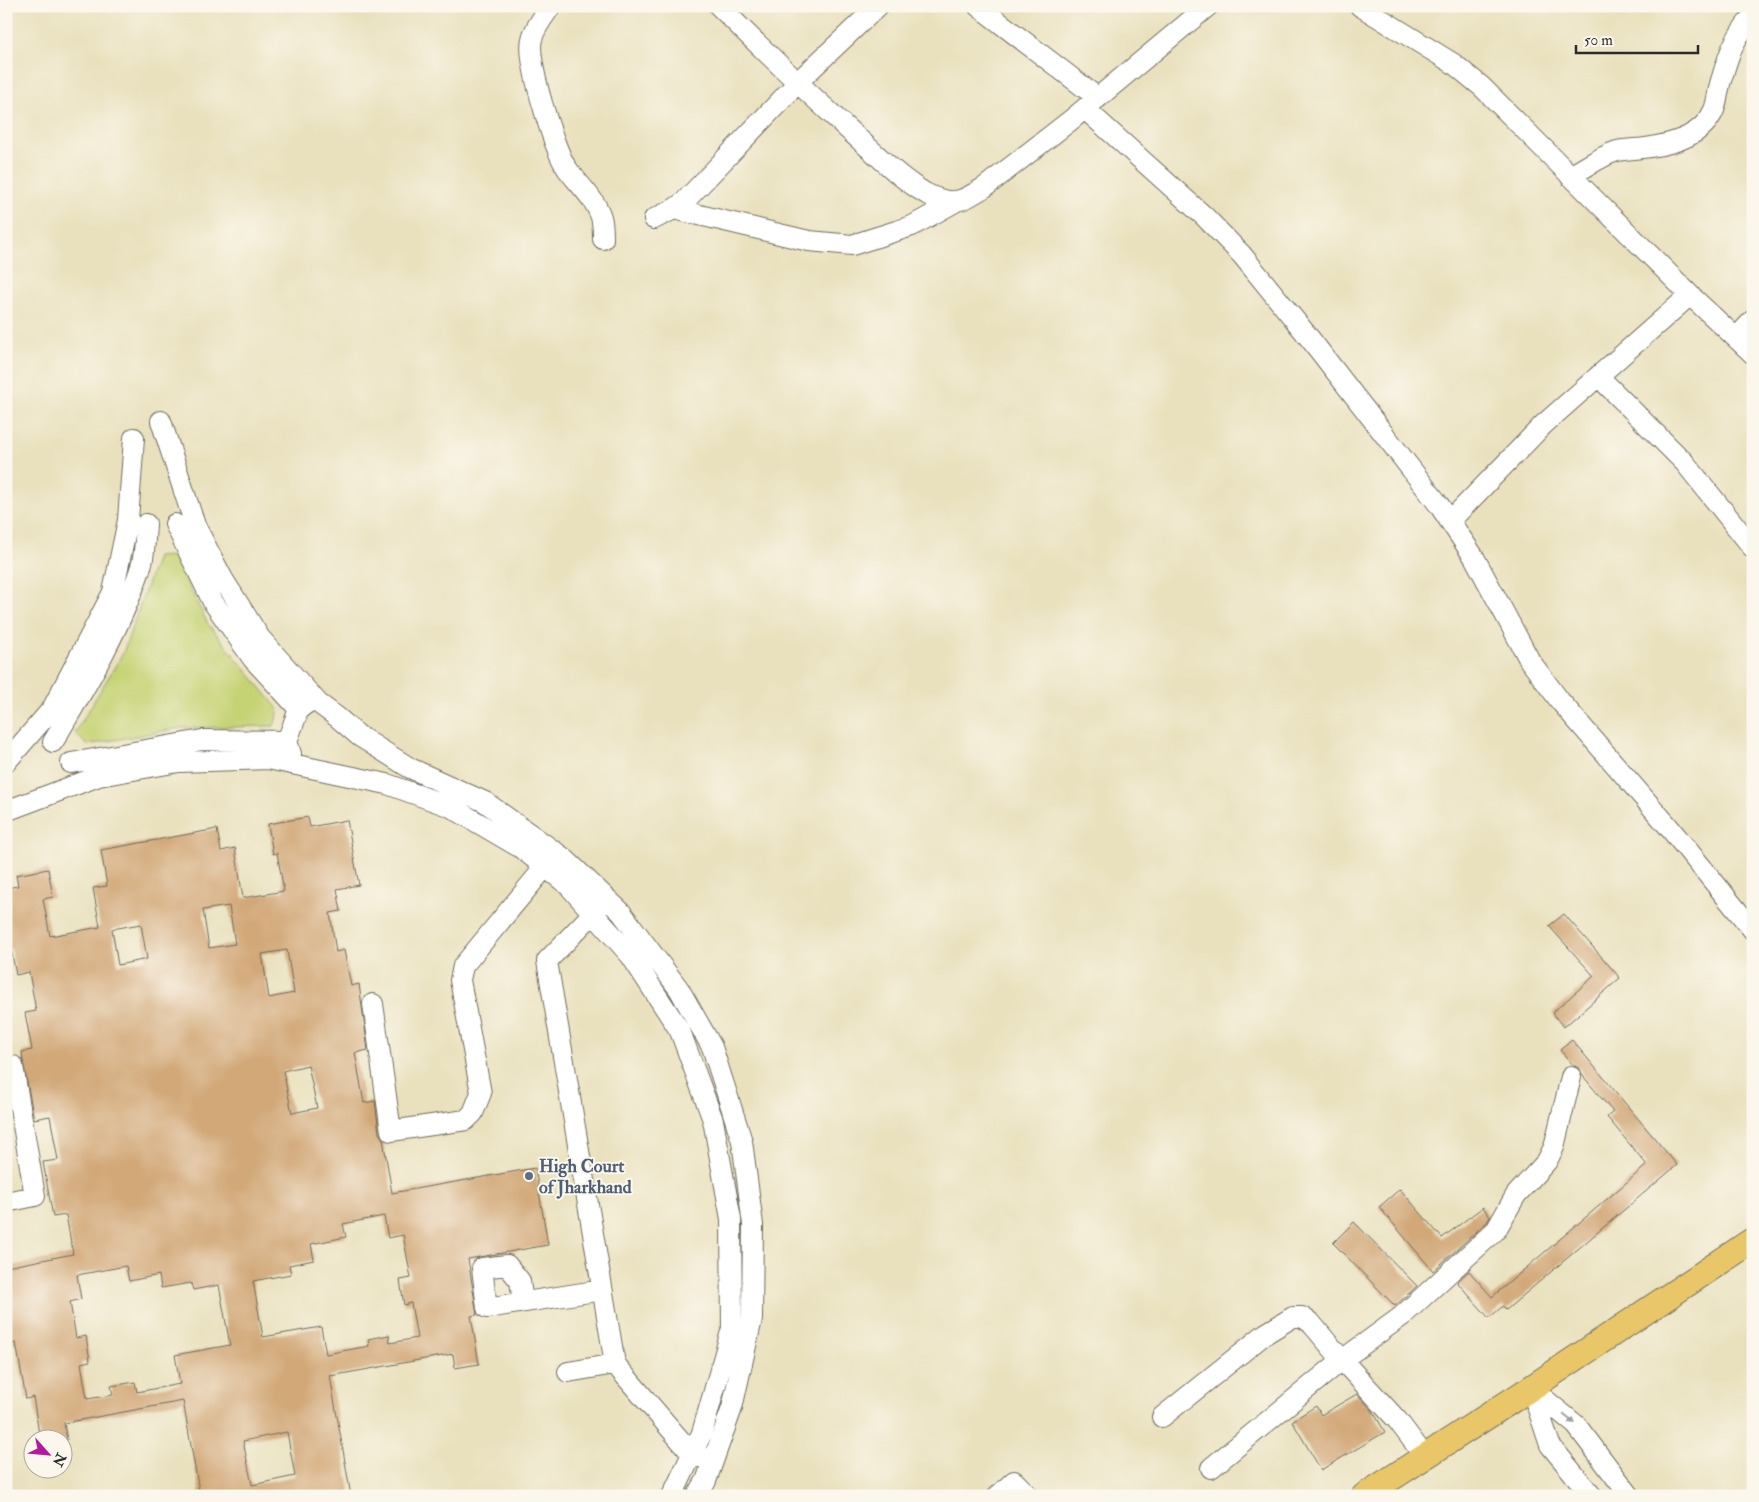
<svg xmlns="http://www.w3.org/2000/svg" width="1759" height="1502" font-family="'IM FELL Double Pica',serif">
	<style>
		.green { fill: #c6d375; stroke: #787f50 }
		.building { fill: #d2a878; fill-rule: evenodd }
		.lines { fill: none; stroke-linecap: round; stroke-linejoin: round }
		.minor-casing { stroke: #6e6b5e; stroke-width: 22 }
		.major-casing { stroke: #6e6b5e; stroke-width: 27 }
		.minor { stroke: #fff; stroke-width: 20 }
		.major { stroke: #e9c769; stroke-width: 25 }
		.oneway { fill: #a0a0a0 }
		.service-dot { fill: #5c6f8a; stroke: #fbf7ec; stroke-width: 2 }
		.labels { text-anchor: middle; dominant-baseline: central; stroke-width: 4; stroke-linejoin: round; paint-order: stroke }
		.service-label { font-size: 18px; font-weight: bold; fill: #4e5e75; stroke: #fbf7ec; text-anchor: start }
	</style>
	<rect width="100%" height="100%" fill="#fbf7ec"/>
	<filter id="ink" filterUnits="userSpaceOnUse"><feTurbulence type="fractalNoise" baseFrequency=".02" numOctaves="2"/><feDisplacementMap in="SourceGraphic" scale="10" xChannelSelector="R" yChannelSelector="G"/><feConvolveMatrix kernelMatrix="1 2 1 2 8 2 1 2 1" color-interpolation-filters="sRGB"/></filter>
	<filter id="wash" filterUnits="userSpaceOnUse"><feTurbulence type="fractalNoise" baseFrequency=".0096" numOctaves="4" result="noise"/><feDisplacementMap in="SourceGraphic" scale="20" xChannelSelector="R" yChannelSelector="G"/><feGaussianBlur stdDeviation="1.12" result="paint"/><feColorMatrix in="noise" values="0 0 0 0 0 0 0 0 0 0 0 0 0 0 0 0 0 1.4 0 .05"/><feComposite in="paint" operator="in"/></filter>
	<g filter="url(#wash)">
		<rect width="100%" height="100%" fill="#e9e1be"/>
		<!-- green -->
		<path class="green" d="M 173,556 L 208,624 L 279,710 L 274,726 L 181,728 L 87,745 L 75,733 L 123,653 L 157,557 Z"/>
		<g id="blocks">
			<!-- building -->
			<path class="building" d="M 308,817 L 310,827 L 347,820 L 359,885 L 337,889 L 341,911 L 330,913 L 336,952 L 344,950 L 351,986 L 359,984 L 368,1050 L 355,1053 L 364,1103 L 375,1101 L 379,1133 L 383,1139 L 392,1193 L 535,1168 L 548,1245 L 468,1259 L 477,1315 L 471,1316 L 479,1364 L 455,1368 L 453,1354 L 330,1376 L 351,1496 L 200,1496 L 183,1401 L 64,1423 L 67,1440 L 40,1440 L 33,1397 L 26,1399 L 16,1343 L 6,1345 L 6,1267 L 73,1254 L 66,1215 L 53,1217 L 43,1162 L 58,1160 L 50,1116 L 34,1119 L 23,1061 L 22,1052 L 32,1050 L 25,1013 L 36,1011 L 29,972 L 16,975 L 11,949 L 6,949 L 6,888 L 18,886 L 16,875 L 48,869 L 53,897 L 43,899 L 50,936 L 100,927 L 93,888 L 107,886 L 101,850 L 217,829 L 221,851 L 235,848 L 243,898 L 284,891 L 277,853 L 273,854 L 268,824 ZM 229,906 L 235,944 L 209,948 L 203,910 ZM 141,924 L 147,959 L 118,965 L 112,929 ZM 287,950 L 294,993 L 269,998 L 262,954 ZM 308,1065 L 317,1108 L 292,1113 L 283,1071 ZM 384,1216 L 388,1238 L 403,1235 L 411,1278 L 400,1280 L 404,1305 L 411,1303 L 417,1338 L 390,1343 L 389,1335 L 368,1339 L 369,1346 L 326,1354 L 321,1327 L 263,1337 L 253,1281 L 291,1274 L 289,1265 L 314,1260 L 311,1244 L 346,1237 L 343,1224 ZM 126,1266 L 129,1281 L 159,1275 L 161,1288 L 191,1283 L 193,1290 L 219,1285 L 230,1345 L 175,1355 L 180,1384 L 137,1392 L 135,1382 L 111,1386 L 113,1395 L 87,1399 L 81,1363 L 90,1361 L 86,1336 L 76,1338 L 70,1302 L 81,1299 L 77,1275 ZM 287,1432 L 295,1476 L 252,1485 L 243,1441 Z
				M 1564,914 L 1620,978 L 1564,1027 L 1552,1013 L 1594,976 L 1549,926 Z
				M 1572,1040 L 1677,1165 L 1506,1310 L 1503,1306 L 1489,1318 L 1457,1282 L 1469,1271 L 1492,1297 L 1647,1165 L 1607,1117 L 1613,1112 L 1583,1076 L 1580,1069 L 1573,1065 L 1560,1050 Z
				M 1400,1189 L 1442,1238 L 1483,1207 L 1490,1217 L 1487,1222 L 1433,1271 L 1379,1207 Z
				M 1354,1222 L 1417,1286 L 1395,1306 L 1333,1243 Z
				M 1357,1394 L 1372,1410 L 1385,1432 L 1321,1470 L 1292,1421 L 1316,1406 L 1321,1415 Z"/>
		</g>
	</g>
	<g filter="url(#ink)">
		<use href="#blocks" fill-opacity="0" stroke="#6e6b5e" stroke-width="1"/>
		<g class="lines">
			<defs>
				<path id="minor" d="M 551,6 C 544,16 535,27 532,39 C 526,60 554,148 566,167 C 577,183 595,198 601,217 C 603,224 603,232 603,239
					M 719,6 C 762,49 806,91 851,132 C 875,153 898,177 925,193 C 933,197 945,202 954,201 C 964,201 976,192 985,187 L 1071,120 L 1208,6
					M 978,6 L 1098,98
					M 1360,6 L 1454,64 L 1482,87 L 1690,295 L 1753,354
					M 1085,109 L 1205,217 L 1242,255 L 1311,340 L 1439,505 L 1474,557 L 1530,661 L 1560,701 L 1668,826 L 1753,930
					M 1570,176 C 1585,168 1601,156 1617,151 C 1628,149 1640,149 1651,147 C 1676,143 1703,135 1714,110 C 1717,102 1718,92 1720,84 C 1729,54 1732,41 1753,16
					M 674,209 L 809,241 L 852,245 L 912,226 L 955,202
					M 654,219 L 674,209 L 684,202 L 805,75 L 878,6
					M 1736,338 L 1753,320
					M 1598,376 L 1685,463 L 1753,548
					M 161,421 L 195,525 L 223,579 L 260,638 L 318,703 L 337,717 L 359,736 L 410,768 L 485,802 L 565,859 L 621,912 L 679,989 L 712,1047 L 742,1141 L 753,1225 L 752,1319 L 732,1408 L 706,1481 L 697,1496
					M 1450,521 L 1543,425 L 1690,295
					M 175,524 L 213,602 L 253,659 L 299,709
					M 53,742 C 85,688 124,623 142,563 C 145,551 145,537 146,524
					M 291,754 L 287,741 L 299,709 L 310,701
					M 6,762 L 52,709 L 113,592 L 128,520 L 134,438
					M 71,763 L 202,740 L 287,741
					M 6,811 L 99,776 L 179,762 L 268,759 L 387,784 L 451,807 L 521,848 L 569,886 L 631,956 L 680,1031 L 713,1120 L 731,1219 L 732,1328 L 702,1433 L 672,1496
					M 602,904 L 547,961 L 615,1364 L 692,1454 L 703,1458
					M 373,1004 L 391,1131 L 466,1120 L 473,1113 L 481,1093 L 460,980 L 463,966 L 545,867
					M 6,1202 L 35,1196 L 13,1066
					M 523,1302 L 520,1281 L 507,1265 L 482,1268 L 487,1308 L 602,1290
					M 568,1372 L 615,1364
					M 1531,1388 L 1576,1425 L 1630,1496
					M 1531,1388 L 1550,1445 L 1592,1496
					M 1162,1417 L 1265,1334 L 1293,1317 L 1302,1317 L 1311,1323 L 1342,1360 L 1398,1421 L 1425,1457
					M 1211,1468 L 1342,1360 L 1402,1316 L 1496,1230 L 1516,1195 L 1547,1161 L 1554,1147 L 1571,1077
					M 998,1496 L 1014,1481 L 1029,1496"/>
				<path id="major" d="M 1364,1496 L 1531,1388 L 1753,1240"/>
			</defs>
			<!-- minor casing -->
			<use href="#minor" class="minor-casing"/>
			<!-- major casing -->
			<use href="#major" class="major-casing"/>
			<!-- minor -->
			<use href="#minor" class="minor"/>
			<!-- major -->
			<use href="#major" class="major"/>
		</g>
		<!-- one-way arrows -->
		<defs><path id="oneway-solid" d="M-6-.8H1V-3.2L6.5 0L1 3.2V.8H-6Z" transform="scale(1.25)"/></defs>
		<use class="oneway" href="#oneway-solid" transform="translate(1569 1419) rotate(39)"/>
	</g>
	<!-- markers -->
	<circle class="service-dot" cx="529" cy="1176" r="5"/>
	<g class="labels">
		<!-- service labels -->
		<g class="service-label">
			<text x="539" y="1166">High Court<tspan x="539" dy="21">of Jharkhand</tspan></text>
		</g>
	</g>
	<!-- margin -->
	<rect width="1759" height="1502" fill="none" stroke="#fbf7ec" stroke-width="25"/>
	<!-- north arrow -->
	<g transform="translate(48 1454) rotate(117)"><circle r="24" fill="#fbf7ec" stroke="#a8a59f"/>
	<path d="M0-4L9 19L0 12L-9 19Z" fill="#b5179e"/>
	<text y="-8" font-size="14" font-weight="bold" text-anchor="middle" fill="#2b2b2b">N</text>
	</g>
	<!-- scale -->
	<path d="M1576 45v8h122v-8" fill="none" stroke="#2b2b2b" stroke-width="2.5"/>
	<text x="1584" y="45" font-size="15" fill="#2b2b2b" stroke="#fbf7ec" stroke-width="4" paint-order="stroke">50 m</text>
</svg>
